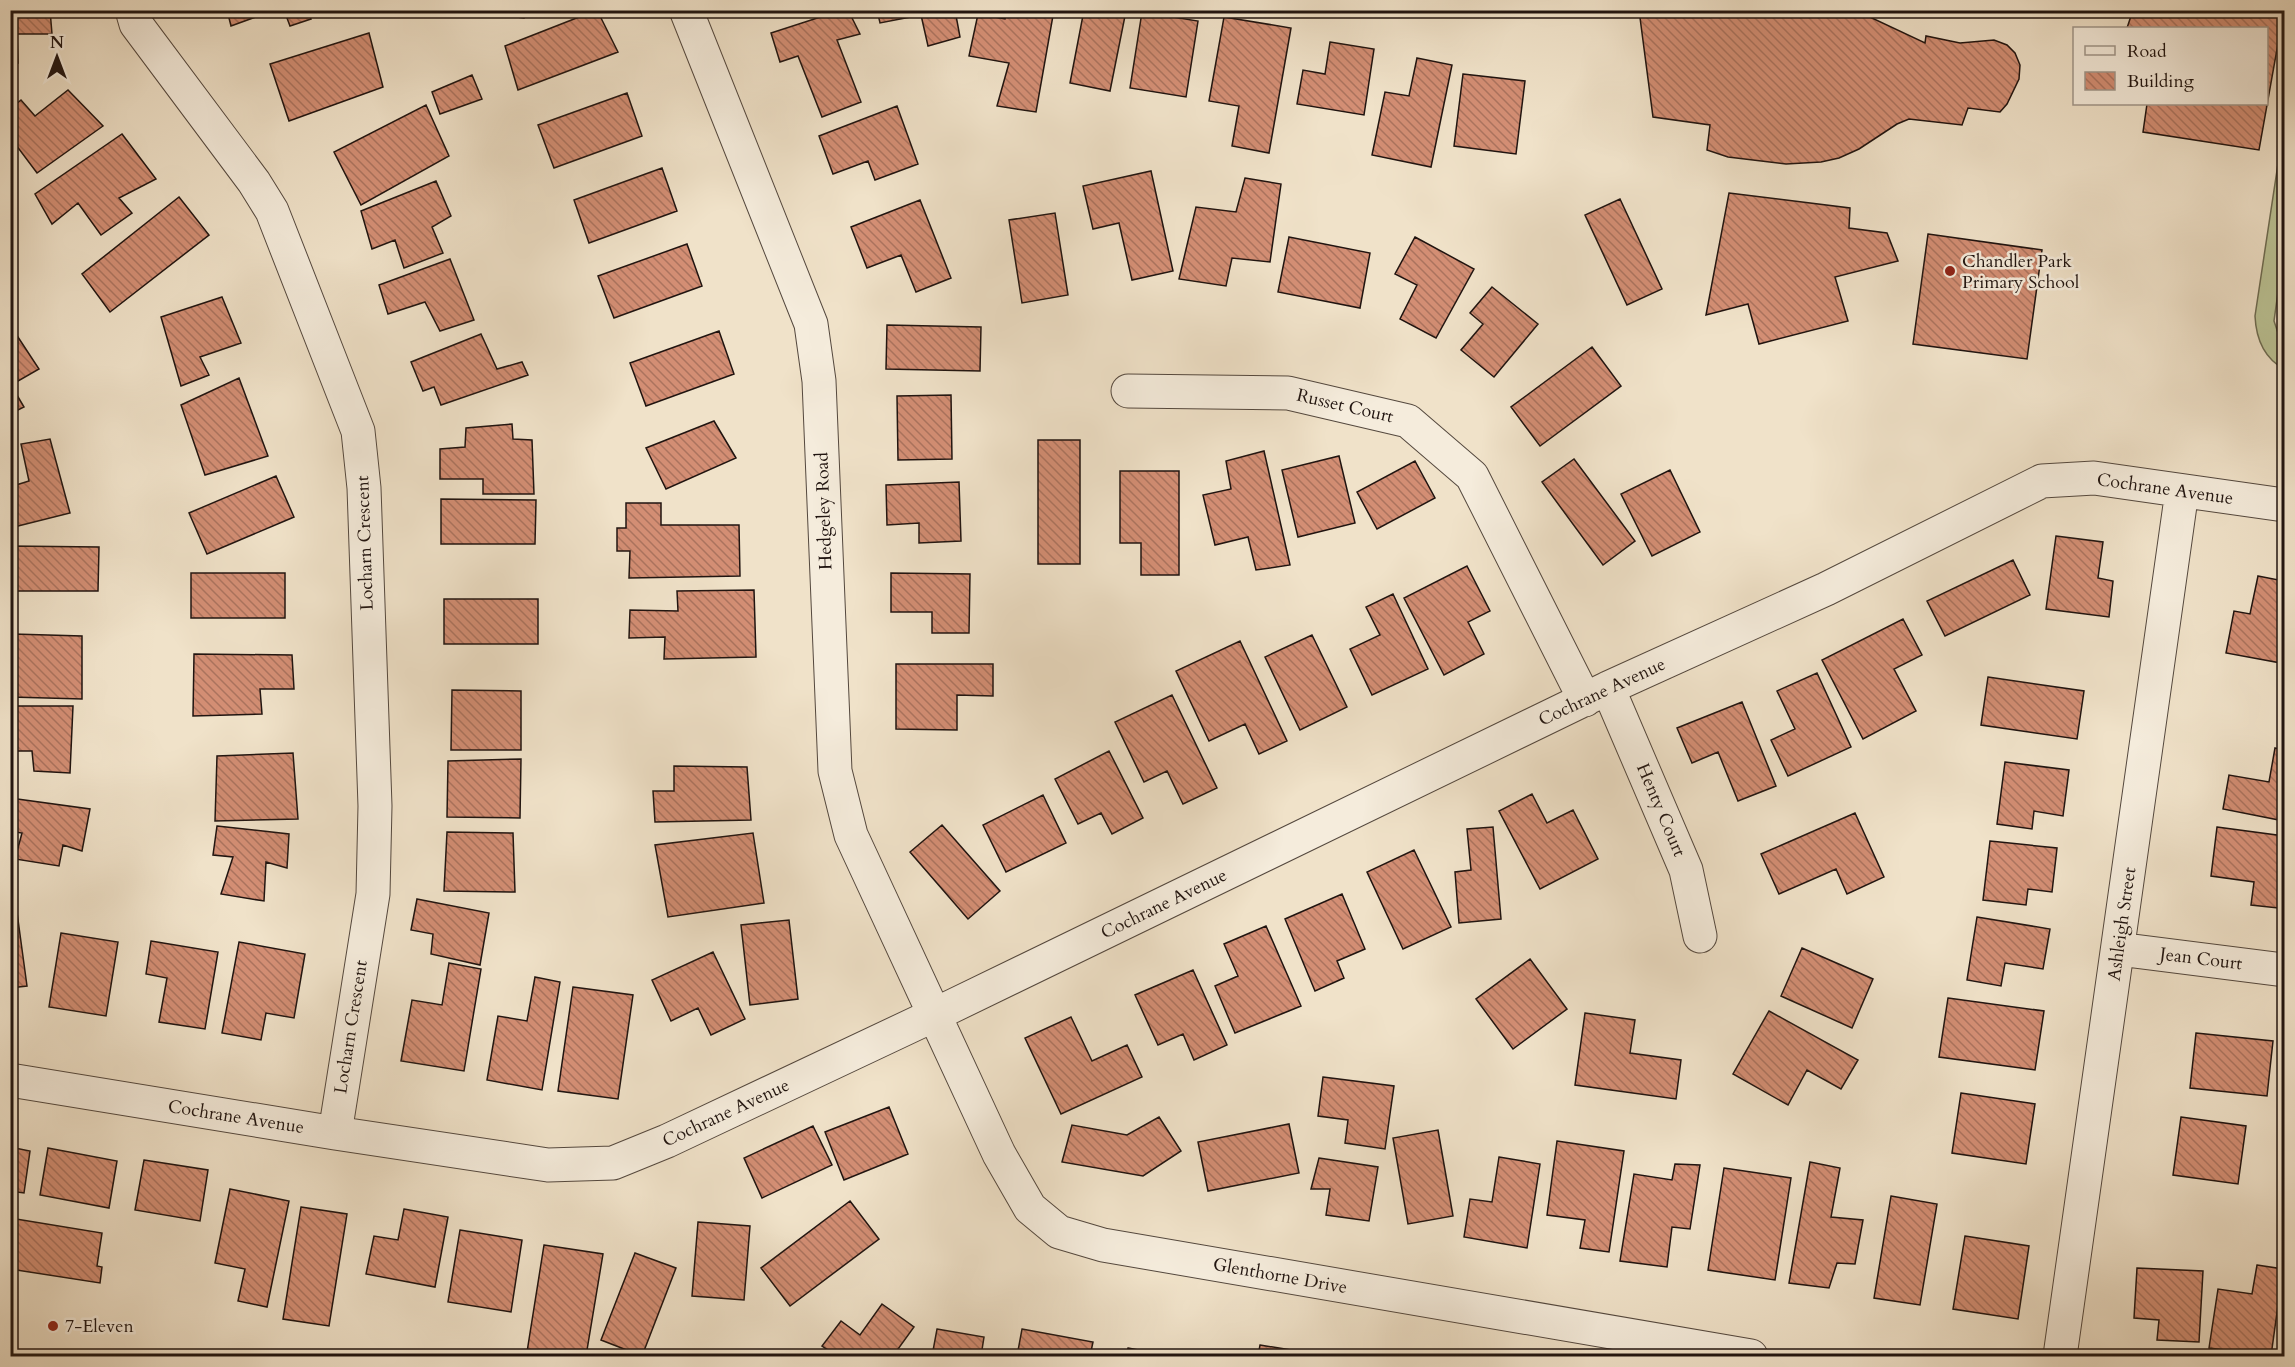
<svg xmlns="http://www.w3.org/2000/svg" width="2295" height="1367" font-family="Cardo,serif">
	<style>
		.garden { fill: #bbc395; stroke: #6e6c52; stroke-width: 1.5 }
		.building { fill: url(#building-back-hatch); stroke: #201410; stroke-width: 1.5 }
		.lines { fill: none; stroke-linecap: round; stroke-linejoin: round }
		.minor-casing { stroke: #54483e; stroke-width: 35 }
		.minor { stroke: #f5ecdc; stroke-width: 33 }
		.poi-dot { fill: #8f2418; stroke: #f5ecdc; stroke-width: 2 }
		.labels { text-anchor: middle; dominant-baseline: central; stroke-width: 5; stroke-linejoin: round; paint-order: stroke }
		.poi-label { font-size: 18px; fill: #201410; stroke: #f5ecdc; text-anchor: start }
		.street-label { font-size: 18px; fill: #201410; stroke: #f5ecdc }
	</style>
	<defs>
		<pattern id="building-back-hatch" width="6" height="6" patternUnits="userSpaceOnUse" patternTransform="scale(1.5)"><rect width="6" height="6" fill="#d38e74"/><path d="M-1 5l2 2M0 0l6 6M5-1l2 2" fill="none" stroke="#ab735e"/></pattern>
	</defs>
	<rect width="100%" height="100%" fill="#f0e2c9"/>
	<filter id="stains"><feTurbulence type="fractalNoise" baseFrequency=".00333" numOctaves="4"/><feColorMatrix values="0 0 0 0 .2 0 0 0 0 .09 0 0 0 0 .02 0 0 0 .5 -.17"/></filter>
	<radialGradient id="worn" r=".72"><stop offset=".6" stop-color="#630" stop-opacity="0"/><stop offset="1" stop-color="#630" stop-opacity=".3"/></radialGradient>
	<!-- garden -->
	<path class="garden" d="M 2284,124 L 2284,249 L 2274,321 L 2279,336 L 2284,345 L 2284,369 C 2264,358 2256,338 2255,316 Z"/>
	<!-- building -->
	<path class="building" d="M 10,10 L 50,10 L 52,34 L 17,34 L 18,63 L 10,63 Z
		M 227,10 L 275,10 L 231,26 Z
		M 284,10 L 307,10 L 311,19 L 290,26 Z
		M 500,10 L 525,10 L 524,18 L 500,15 Z
		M 597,10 L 618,52 L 518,90 L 505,46 Z
		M 842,10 L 848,10 L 860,34 L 837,40 L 861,102 L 822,117 L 798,56 L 780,62 L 771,33 Z
		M 877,10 L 955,10 L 960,37 L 928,46 L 921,15 L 880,23 Z
		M 1007,10 L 1054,10 L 1036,112 L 997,106 L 1009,63 L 969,56 L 978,14 L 1005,19 Z
		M 1084,10 L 1126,11 L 1110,91 L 1070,83 Z
		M 1639,10 L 1855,10 L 1925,43 L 1926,36 L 1960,43 L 1994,40 L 2007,45 L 2015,53 L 2020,65 L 2019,79 L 2007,104 L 2000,112 L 1968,108 L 1962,125 L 1909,119 L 1897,124 L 1859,149 L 1839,158 L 1821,162 L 1786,164 L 1728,157 L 1707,150 L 1710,125 L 1653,117 Z
		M 2133,10 L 2284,10 L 2259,150 L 2143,132 L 2147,104 L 2266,104 L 2266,28 L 2127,28 Z
		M 1142,12 L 1198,21 L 1186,97 L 1130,88 Z
		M 1224,17 L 1291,28 L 1269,153 L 1232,146 L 1239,106 L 1209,101 Z
		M 369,33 L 383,87 L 289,121 L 270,64 Z
		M 1330,42 L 1374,49 L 1364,115 L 1297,104 L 1303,70 L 1325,74 Z
		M 1417,58 L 1452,65 L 1431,167 L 1372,155 L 1385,92 L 1409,96 Z
		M 1463,74 L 1525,81 L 1516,154 L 1454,146 Z
		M 472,75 L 482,99 L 440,114 L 432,92 Z
		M 68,90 L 103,126 L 37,173 L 10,137 L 10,109 L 21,100 L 35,116 Z
		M 627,93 L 642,136 L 554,168 L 538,125 Z
		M 426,105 L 449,156 L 361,205 L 334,152 Z
		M 897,106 L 918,164 L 875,180 L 868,161 L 833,174 L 819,136 Z
		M 122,134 L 156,179 L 119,198 L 132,213 L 101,235 L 78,203 L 52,224 L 35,194 Z
		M 662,168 L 677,211 L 589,243 L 574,200 Z
		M 1151,171 L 1173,271 L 1132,280 L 1119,223 L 1093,229 L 1083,186 Z
		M 1245,178 L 1281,184 L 1270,262 L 1232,258 L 1226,286 L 1179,279 L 1196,207 L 1236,212 Z
		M 436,181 L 451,216 L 432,227 L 443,253 L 404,268 L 395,240 L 372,249 L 361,211 Z
		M 1729,193 L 1850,208 L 1849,228 L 1887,233 L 1898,261 L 1835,277 L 1848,321 L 1759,344 L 1748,304 L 1706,315 Z
		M 179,197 L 209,235 L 110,312 L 82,274 Z
		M 1620,199 L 1662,289 L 1627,305 L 1585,215 Z
		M 920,200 L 951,278 L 916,292 L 901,255 L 867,268 L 851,227 Z
		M 1055,213 L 1068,295 L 1022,303 L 1009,220 Z
		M 1928,234 L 2042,250 L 2027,359 L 1913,344 Z
		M 1289,237 L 1370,253 L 1360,308 L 1278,292 Z
		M 1415,237 L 1474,269 L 1436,338 L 1400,319 L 1417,285 L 1395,274 Z
		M 687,244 L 702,286 L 614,318 L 598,276 Z
		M 450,259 L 474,320 L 440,331 L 425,302 L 388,314 L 379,285 Z
		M 1492,287 L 1538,324 L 1494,377 L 1461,350 L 1483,324 L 1470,313 Z
		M 222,297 L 241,343 L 200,357 L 209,375 L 181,386 L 161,317 Z
		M 887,325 L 981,327 L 980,371 L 886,369 Z
		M 14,331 L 39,369 L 11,385 L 24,407 L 10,414 L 10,333 Z
		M 719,331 L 734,374 L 646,406 L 630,363 Z
		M 481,334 L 497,369 L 522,362 L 528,375 L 441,405 L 434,387 L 423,391 L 411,362 Z
		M 1592,347 L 1621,386 L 1540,446 L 1511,407 Z
		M 239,378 L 268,456 L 205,475 L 181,405 Z
		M 951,395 L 952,459 L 898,460 L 897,396 Z
		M 714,421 L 736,458 L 666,489 L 646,448 Z
		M 512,424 L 513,439 L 532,440 L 534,494 L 483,494 L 483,479 L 440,479 L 440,449 L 465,447 L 466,428 Z
		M 50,439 L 70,513 L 10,528 L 10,472 L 16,485 L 29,481 L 21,444 Z
		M 1038,440 L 1080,440 L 1080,564 L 1038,564 Z
		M 1264,451 L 1290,565 L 1256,570 L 1248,537 L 1215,545 L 1203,495 L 1231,489 L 1226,461 Z
		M 1339,456 L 1355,523 L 1298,537 L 1282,470 Z
		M 1574,459 L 1635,541 L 1603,565 L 1542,482 Z
		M 1415,461 L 1435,498 L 1377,529 L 1357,492 Z
		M 1670,470 L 1700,532 L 1652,556 L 1621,494 Z
		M 1120,471 L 1179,471 L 1179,575 L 1141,575 L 1141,543 L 1120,543 Z
		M 276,476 L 294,517 L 207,554 L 189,513 Z
		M 959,482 L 961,541 L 919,543 L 919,523 L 887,525 L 886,485 Z
		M 441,499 L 536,500 L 535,544 L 441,544 Z
		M 626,503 L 661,503 L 661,525 L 739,525 L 740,576 L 629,578 L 630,551 L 617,551 L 617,528 L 626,528 Z
		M 2056,536 L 2103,542 L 2098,578 L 2113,581 L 2109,617 L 2046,609 Z
		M 10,546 L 99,547 L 98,591 L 10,591 Z
		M 2013,560 L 2030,595 L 1945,636 L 1927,601 Z
		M 1467,566 L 1490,611 L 1468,622 L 1484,654 L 1444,675 L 1404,598 Z
		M 191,573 L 285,573 L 285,618 L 191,618 Z
		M 891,573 L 970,574 L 969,633 L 932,633 L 932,612 L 891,612 Z
		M 2258,576 L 2284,581 L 2284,641 L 2281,663 L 2226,653 L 2234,611 L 2250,614 Z
		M 754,590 L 756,657 L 664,659 L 665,637 L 629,638 L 630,610 L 678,611 L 677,591 Z
		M 1393,594 L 1428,669 L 1372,695 L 1350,649 L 1380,635 L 1366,607 Z
		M 444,599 L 538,599 L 538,644 L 444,644 Z
		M 1903,619 L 1922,655 L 1894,669 L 1916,711 L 1863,739 L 1822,660 Z
		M 13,634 L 82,636 L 82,699 L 11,697 Z
		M 1312,635 L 1347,707 L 1300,730 L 1265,657 Z
		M 1240,641 L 1287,741 L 1259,754 L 1245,724 L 1209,741 L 1176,671 Z
		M 194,654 L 292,655 L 294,689 L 260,689 L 262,714 L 193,716 Z
		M 896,664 L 993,664 L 993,696 L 957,695 L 957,730 L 896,729 Z
		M 1817,673 L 1851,747 L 1788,776 L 1771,740 L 1795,729 L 1777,691 Z
		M 1988,677 L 2084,691 L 2077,739 L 1981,725 Z
		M 452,690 L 521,691 L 521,750 L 451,750 Z
		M 1172,695 L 1217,788 L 1183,804 L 1167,771 L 1144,782 L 1115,722 Z
		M 1742,702 L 1776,786 L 1738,801 L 1718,752 L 1692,763 L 1677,728 Z
		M 10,706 L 73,706 L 70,773 L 34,771 L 32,751 L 10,751 Z
		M 2275,748 L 2284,750 L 2284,821 L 2223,809 L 2229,775 L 2269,782 Z
		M 1109,751 L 1143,818 L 1112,834 L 1101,813 L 1078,824 L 1055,779 Z
		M 293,753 L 298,819 L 215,821 L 217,756 Z
		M 521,759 L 520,818 L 447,817 L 448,761 Z
		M 2005,762 L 2069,770 L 2063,816 L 2034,811 L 2032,829 L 1997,824 Z
		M 674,766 L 747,767 L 751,820 L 655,822 L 653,791 L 674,791 Z
		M 1532,794 L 1547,823 L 1573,810 L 1598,859 L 1540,889 L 1499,811 Z
		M 1043,795 L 1066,843 L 1006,872 L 983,825 Z
		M 10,798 L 90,809 L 82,851 L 63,845 L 59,866 L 15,859 L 22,833 L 10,831 Z
		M 1855,813 L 1884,877 L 1847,894 L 1836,869 L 1779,894 L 1761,854 Z
		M 942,825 L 1000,891 L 968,919 L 910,852 Z
		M 217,826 L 289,834 L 287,868 L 266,862 L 264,901 L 221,894 L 233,857 L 213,855 Z
		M 1493,827 L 1501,919 L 1459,923 L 1455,872 L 1471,870 L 1467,829 Z
		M 2217,827 L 2284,836 L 2284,863 L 2278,908 L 2251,905 L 2254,882 L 2211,876 Z
		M 447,832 L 513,833 L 515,892 L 444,891 Z
		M 753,833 L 764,903 L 668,917 L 655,845 Z
		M 1990,841 L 2057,848 L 2052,892 L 2028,889 L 2026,905 L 1983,900 Z
		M 1414,850 L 1451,927 L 1403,949 L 1367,872 Z
		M 1342,894 L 1365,949 L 1337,961 L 1344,978 L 1315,991 L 1285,919 Z
		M 417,899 L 489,913 L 480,965 L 431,954 L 433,934 L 411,930 Z
		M 16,905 L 27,986 L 10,988 L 10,906 Z
		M 1977,917 L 2050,929 L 2043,969 L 2005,963 L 2001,986 L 1967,980 Z
		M 789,920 L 798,999 L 750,1005 L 741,925 Z
		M 1266,926 L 1301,1006 L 1235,1033 L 1215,986 L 1238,976 L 1224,944 Z
		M 61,933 L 118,942 L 106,1016 L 49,1007 Z
		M 151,941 L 218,952 L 205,1029 L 159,1022 L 167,978 L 146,974 Z
		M 239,942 L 305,954 L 294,1018 L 266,1013 L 261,1040 L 222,1033 Z
		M 1802,948 L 1873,979 L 1852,1028 L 1781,996 Z
		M 713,952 L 745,1019 L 711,1035 L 698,1008 L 671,1021 L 652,980 Z
		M 1530,959 L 1567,1009 L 1513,1049 L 1476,999 Z
		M 449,963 L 481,969 L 464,1071 L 401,1061 L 412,1000 L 442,1005 Z
		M 1193,970 L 1227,1045 L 1194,1060 L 1183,1034 L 1158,1045 L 1135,995 Z
		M 535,977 L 560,982 L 542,1090 L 487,1080 L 498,1016 L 527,1021 Z
		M 573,987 L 633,995 L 618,1099 L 558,1091 Z
		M 1948,998 L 2044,1011 L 2035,1070 L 1939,1057 Z
		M 1769,1011 L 1858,1060 L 1841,1089 L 1807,1070 L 1788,1105 L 1733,1074 Z
		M 1585,1013 L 1635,1020 L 1630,1053 L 1681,1060 L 1676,1099 L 1575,1085 Z
		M 1071,1017 L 1092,1061 L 1127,1045 L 1142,1077 L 1061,1114 L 1025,1038 Z
		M 2196,1033 L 2273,1041 L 2267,1096 L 2190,1088 Z
		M 1323,1077 L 1394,1086 L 1385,1149 L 1345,1143 L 1348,1120 L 1318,1116 Z
		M 1961,1093 L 2035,1104 L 2026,1164 L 1952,1153 Z
		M 889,1107 L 908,1154 L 844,1180 L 825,1132 Z
		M 1159,1117 L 1181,1151 L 1143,1176 L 1062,1162 L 1072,1125 L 1127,1135 Z
		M 2181,1117 L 2246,1126 L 2238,1184 L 2173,1175 Z
		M 1289,1124 L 1299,1173 L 1208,1191 L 1198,1142 Z
		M 813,1126 L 832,1165 L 762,1198 L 744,1158 Z
		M 1438,1130 L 1453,1216 L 1408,1224 L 1393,1138 Z
		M 1557,1141 L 1624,1151 L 1609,1252 L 1580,1248 L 1585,1220 L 1547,1215 Z
		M 10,1147 L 30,1151 L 24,1193 L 10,1191 Z
		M 48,1148 L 117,1161 L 109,1208 L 40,1195 Z
		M 1499,1157 L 1540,1164 L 1527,1248 L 1464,1237 L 1470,1199 L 1492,1202 Z
		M 1319,1158 L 1378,1167 L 1369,1221 L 1326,1215 L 1330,1189 L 1311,1189 Z
		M 144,1160 L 208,1170 L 200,1221 L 135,1210 Z
		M 1810,1162 L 1840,1168 L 1831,1217 L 1863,1220 L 1855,1264 L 1837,1263 L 1829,1288 L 1789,1283 Z
		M 1675,1164 L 1700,1165 L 1690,1229 L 1672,1227 L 1667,1267 L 1620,1261 L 1634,1174 L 1672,1180 Z
		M 1724,1168 L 1791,1178 L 1775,1280 L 1708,1270 Z
		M 230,1189 L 289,1201 L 267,1307 L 238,1301 L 245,1269 L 215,1263 Z
		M 1891,1196 L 1937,1204 L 1920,1305 L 1874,1298 Z
		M 850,1201 L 879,1239 L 790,1306 L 761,1268 Z
		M 301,1207 L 347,1214 L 329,1326 L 283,1319 Z
		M 404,1209 L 448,1217 L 435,1287 L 366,1274 L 374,1236 L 398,1240 Z
		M 10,1218 L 102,1233 L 97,1266 L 102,1267 L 100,1283 L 10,1269 Z
		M 698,1222 L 750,1226 L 744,1300 L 692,1296 Z
		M 460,1230 L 522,1240 L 511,1312 L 448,1302 Z
		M 1965,1236 L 2029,1246 L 2018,1319 L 1953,1309 Z
		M 544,1245 L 603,1254 L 586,1356 L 556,1356 L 527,1352 Z
		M 635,1253 L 676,1268 L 642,1356 L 601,1340 Z
		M 2257,1265 L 2283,1269 L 2271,1356 L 2209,1348 L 2218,1289 L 2252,1294 Z
		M 2137,1268 L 2203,1271 L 2199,1342 L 2157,1340 L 2159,1320 L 2134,1318 Z
		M 882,1304 L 914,1327 L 893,1356 L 837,1356 L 822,1346 L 841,1321 L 860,1335 Z
		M 937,1329 L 984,1337 L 981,1356 L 932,1356 Z
		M 1022,1329 L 1093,1342 L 1090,1356 L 1017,1356 Z
		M 1260,1345 L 1298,1351 L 1297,1356 L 1258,1356 Z
		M 1128,1348 L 1165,1355 L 1165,1356 L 1126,1356 Z
		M 1200,1350 L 1234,1356 L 1199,1356 Z"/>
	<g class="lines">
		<defs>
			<path id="minor" d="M 132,10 L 136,24 L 254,182 L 272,211 L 358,431 L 364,488 L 375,806 L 373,894 L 335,1133
				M 686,10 L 811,324 L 819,381 L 835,771 L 851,835 L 999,1154 L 1030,1208 L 1059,1232 L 1103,1245 L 1751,1356
				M 1128,391 L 1288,393 L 1408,421 L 1472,476 L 1585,700
				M 1608,688 L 1686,870 L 1700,936
				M 2118,949 L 2284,970
				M 10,1080 L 335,1133 L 548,1165 L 613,1163 L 667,1141 L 934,1015 L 1608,688 L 1826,589 L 2042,481 L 2094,478 L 2284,505
				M 2060,1356 L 2182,491"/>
		</defs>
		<!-- minor casing -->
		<use href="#minor" class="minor-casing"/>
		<!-- minor -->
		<use href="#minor" class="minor"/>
	</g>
	<!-- markers -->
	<g class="poi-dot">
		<circle cx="1950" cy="271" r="6"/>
		<circle cx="53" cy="1326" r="6"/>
	</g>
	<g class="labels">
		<!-- poi labels -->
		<g class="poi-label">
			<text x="1962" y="261">Chandler Park<tspan x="1962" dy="21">Primary School</tspan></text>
			<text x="65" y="1326">7-Eleven</text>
		</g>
		<!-- street labels -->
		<g class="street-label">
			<text transform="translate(1345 406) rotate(13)">Russet Court</text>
			<text transform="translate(2165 489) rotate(8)">Cochrane Avenue</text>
			<text transform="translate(824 511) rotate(-92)">Hedgeley Road</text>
			<text transform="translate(365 543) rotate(-92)">Locharn Crescent</text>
			<text transform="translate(1602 692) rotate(-25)">Cochrane Avenue</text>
			<text transform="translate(1661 810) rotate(67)">Henty Court</text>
			<text transform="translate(1164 904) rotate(-26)">Cochrane Avenue</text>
			<text transform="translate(2122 924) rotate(-82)">Ashleigh Street</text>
			<text transform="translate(2201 959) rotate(7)">Jean Court</text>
			<text transform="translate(351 1027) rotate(-81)">Locharn Crescent</text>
			<text transform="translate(726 1113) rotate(-25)">Cochrane Avenue</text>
			<text transform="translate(236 1117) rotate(9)">Cochrane Avenue</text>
			<text transform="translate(1280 1276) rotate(10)">Glenthorne Drive</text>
		</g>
	</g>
	<!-- margin -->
	<rect width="2295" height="1367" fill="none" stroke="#f0e2c9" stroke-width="36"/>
	<rect x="12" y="12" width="2271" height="1343" fill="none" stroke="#201410" stroke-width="3"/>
	<rect x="18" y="18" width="2259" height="1331" fill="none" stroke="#201410" stroke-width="1.5"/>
	<!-- legend -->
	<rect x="2073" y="27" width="195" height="78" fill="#f5ecdc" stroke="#a0968a" stroke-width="1.5"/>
	<rect x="2085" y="46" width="30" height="9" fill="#f5ecdc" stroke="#a0968a" stroke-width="1.5"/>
	<text x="2127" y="57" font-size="18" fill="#201410">Road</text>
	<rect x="2085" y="72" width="30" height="18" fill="url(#building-back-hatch)" stroke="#a0968a" stroke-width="1.5"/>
	<text x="2127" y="87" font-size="18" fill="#201410">Building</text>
	<!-- north arrow -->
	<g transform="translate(57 57)" stroke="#f5ecdc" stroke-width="4.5" paint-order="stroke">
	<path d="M0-4.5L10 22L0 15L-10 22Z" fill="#201410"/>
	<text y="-9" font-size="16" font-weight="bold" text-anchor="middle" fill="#201410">N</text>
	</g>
	<rect width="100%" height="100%" filter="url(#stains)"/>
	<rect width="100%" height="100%" fill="url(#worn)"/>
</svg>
